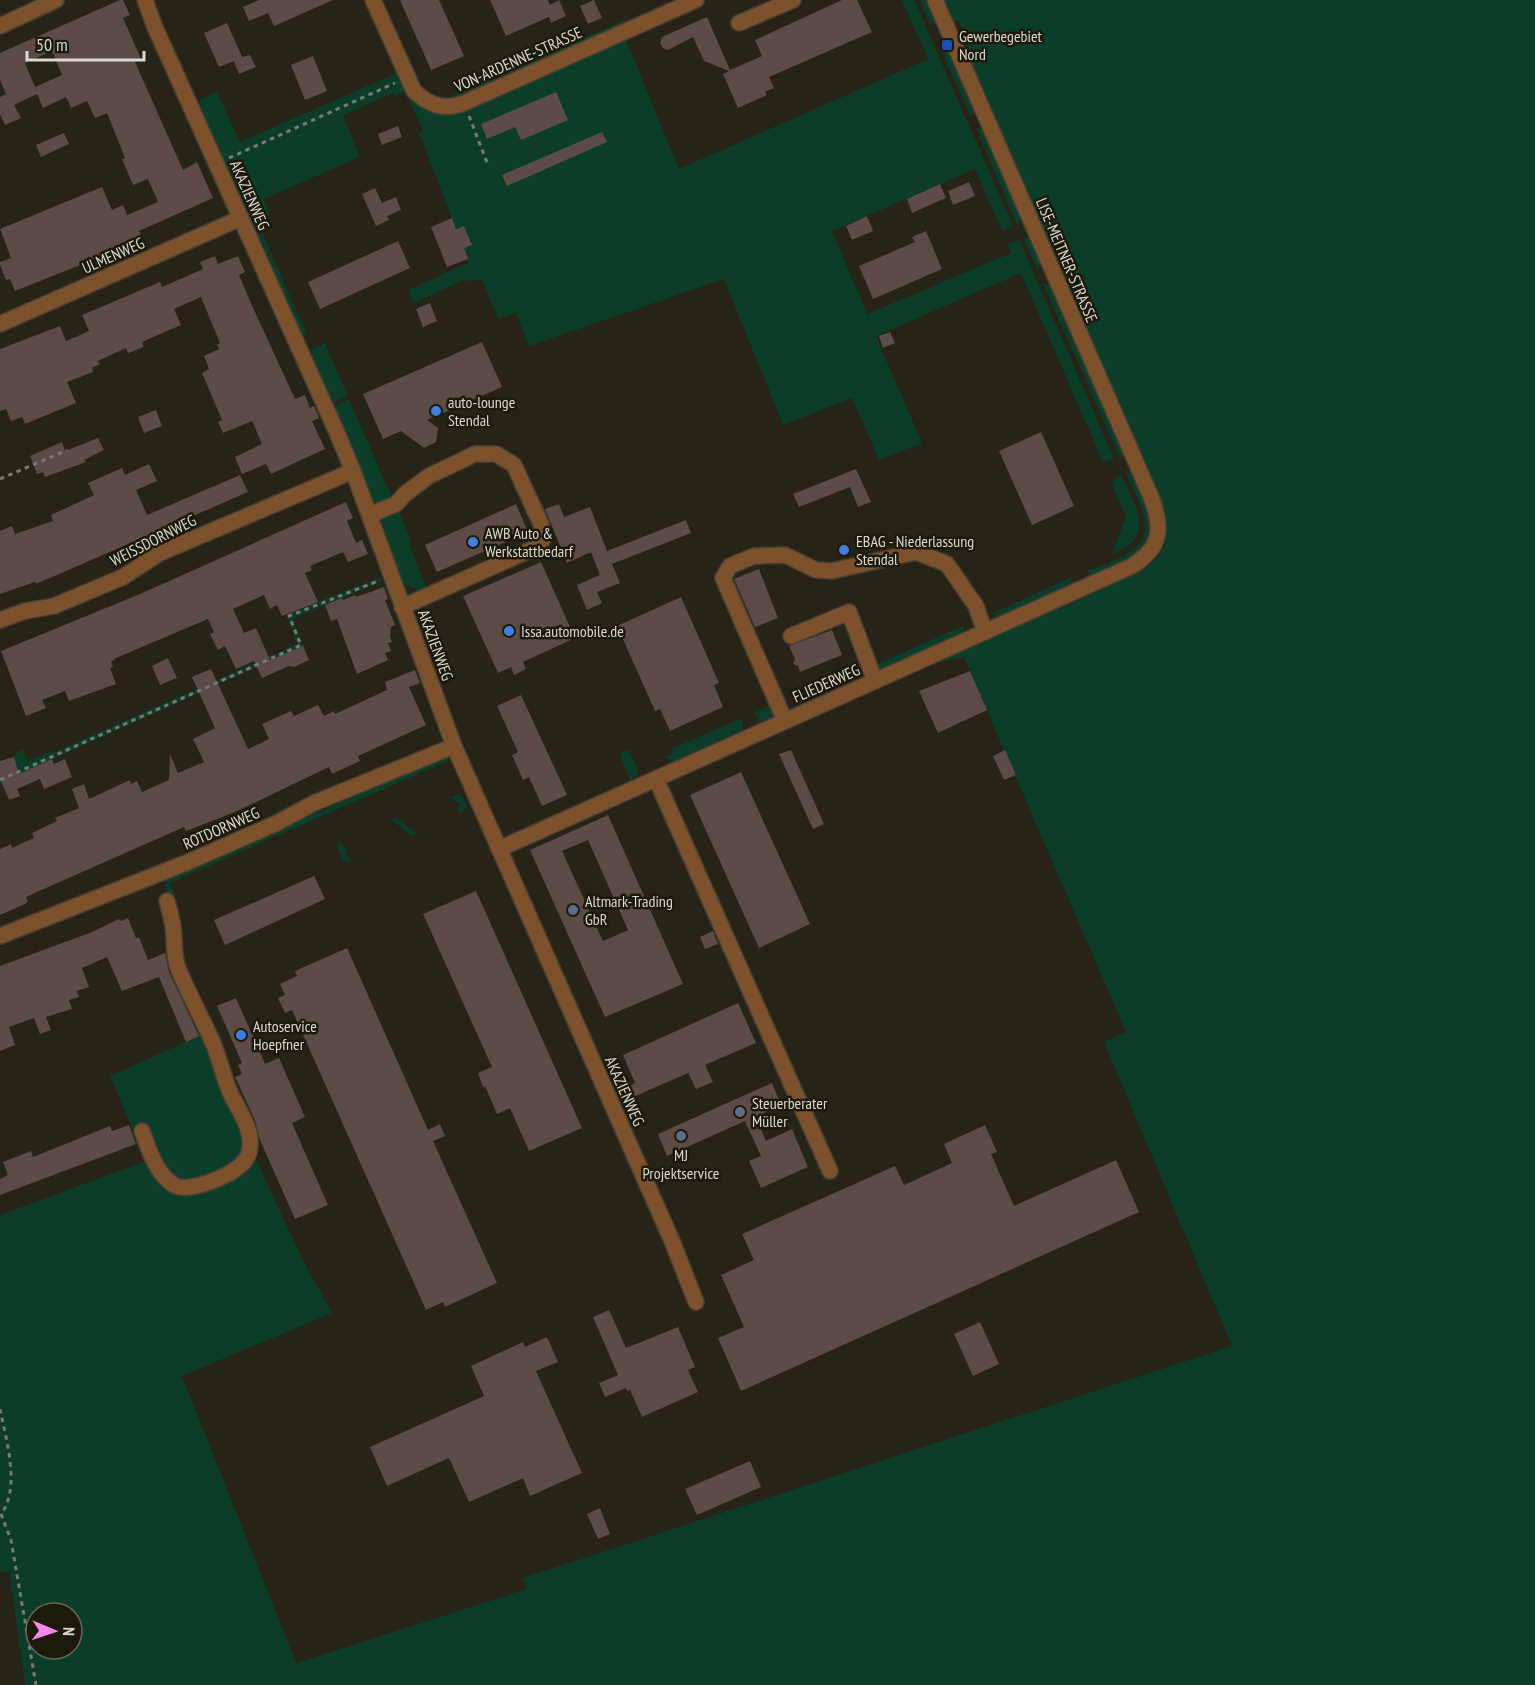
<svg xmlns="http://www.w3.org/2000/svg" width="1535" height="1685" font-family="'PT Sans Narrow',sans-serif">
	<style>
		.green { fill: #0c3d29; fill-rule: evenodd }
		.building { fill: #5c4b47; fill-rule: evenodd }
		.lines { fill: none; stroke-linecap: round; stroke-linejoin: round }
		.minor-casing { stroke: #444034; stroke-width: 18 }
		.path { stroke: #7b786d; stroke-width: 3; stroke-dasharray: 4.5 4.5; stroke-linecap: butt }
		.minor { stroke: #7c512b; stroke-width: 15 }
		.transit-dot { fill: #1a4fb4; stroke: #1d1a0c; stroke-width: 2 }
		.shop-dot { fill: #3f7fe0; stroke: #1d1a0c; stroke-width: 2 }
		.service-dot { fill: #5c6f8a; stroke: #1d1a0c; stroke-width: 2 }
		.labels { text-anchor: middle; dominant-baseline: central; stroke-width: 5; stroke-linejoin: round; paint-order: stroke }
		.poi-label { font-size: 16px; fill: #dbd9d0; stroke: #1d1a0c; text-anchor: start }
		.street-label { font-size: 16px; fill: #dbd9d0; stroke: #1d1a0c }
	</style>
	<rect width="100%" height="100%" fill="#272316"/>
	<!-- green -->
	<path class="green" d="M 902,0 L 914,0 L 1013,226 L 1002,231 L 975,169 L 832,231 L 867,314 L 1011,253 L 1008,244 L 1019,239 L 1114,459 L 1103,462 L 1021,273 L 876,336 L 922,443 L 879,460 L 852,398 L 783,425 L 724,279 L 529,346 L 516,313 L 498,319 L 482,280 L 461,281 L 414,303 L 408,290 L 469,262 L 424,146 L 419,133 L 423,131 L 405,91 L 395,96 L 393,93 L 343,115 L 360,157 L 264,199 L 269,209 L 269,218 L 258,223 L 307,335 L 300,335 L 199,107 L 201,99 L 217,92 L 240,142 L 399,72 C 410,98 420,115 451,115 L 626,39 L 679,169 L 928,59 Z
		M 920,0 L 927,0 L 936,22 L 930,24 Z
		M 943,0 L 1535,0 L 1535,1685 L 25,1685 L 9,1571 L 0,1572 L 0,1215 L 149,1160 L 180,1191 L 256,1160 L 303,1260 L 332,1313 L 182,1376 L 296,1663 L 527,1589 L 523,1578 L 1232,1346 L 1104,1042 L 1126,1032 L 970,671 L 964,658 L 933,663 L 988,638 L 1064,607 L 1145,569 C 1176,545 1170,521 1157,490 L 963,47 L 969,44 L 958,20 L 953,22 ZM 36,1613 L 72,1613 L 72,1649 L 36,1649 Z
		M 624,20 L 626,25 L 510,75 L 507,72 Z
		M 947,47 L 974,111 L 971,117 L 941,50 Z
		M 491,79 L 493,83 L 461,98 L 443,100 Z
		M 976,128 L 983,130 L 1021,219 L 1017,225 Z
		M 1023,238 L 1029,238 L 1041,264 L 1038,270 Z
		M 1043,284 L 1050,285 L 1123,453 L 1120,458 Z
		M 328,342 L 326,346 L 348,396 L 331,403 L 309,355 L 310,350 Z
		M 349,399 L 389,491 L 392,494 L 389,496 L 391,500 L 379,504 L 373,504 L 333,406 Z
		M 1125,471 L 1132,474 L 1149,511 L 1151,525 L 1147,539 L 1138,553 L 1130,559 L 1091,575 L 1085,572 C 1106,563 1146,554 1146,525 C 1146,514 1130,483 1125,471 Z
		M 1121,474 C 1135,508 1159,535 1112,554 L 1126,517 L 1111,482 Z
		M 398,508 L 411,541 L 409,543 L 427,589 C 416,592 408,587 400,579 L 379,520 L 384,515 Z
		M 381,577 L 382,581 L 293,619 L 303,646 L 2,782 L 2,784 L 0,785 L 0,777 L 16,767 L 14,757 L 17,752 L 24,750 L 27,761 L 52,751 L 55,752 L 297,644 L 287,614 Z
		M 1072,577 L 1071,585 L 999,617 L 991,614 Z
		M 965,625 L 963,633 L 881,670 L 875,665 Z
		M 769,706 L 774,716 L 760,722 L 753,713 Z
		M 742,718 L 743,730 L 672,762 L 665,757 L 672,754 L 671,749 Z
		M 629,750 L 638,770 L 636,776 L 630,780 L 619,753 Z
		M 447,757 L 450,760 L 170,883 L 174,894 L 168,893 C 165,887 163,883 167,877 L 298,816 L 304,818 L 362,793 L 364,787 L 369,785 L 377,786 L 402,776 L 405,769 Z
		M 458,794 L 462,796 L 467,807 L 462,813 L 457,809 L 460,804 L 451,797 Z
		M 396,817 L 417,834 L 411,836 L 391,819 Z
		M 339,842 L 348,849 L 345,854 L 353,861 L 347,862 L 343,861 L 337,847 Z
		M 205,1033 L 245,1139 L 239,1162 L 201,1181 L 178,1182 L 142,1143 L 136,1144 L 135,1135 L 110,1076 Z"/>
	<!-- building -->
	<path class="building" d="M 120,0 L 123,0 L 130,15 L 123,18 L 141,59 L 135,62 L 183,170 L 197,162 L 213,198 L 139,231 L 143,240 L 15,291 L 10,279 L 6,280 L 0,265 L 0,262 L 11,258 L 0,229 L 102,187 L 112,210 L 123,205 L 127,215 L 158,202 L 148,179 L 133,185 L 122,159 L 125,158 L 107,113 L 95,118 L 87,101 L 71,108 L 66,97 L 43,108 L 37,94 L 14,105 L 21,118 L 5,125 L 0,114 L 0,97 L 6,94 L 0,80 L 0,53 ZM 52,51 L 62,75 L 35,87 L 25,63 Z
		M 259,0 L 333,0 L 274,26 L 268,13 L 249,21 L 243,7 Z
		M 400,0 L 439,0 L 464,56 L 431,70 Z
		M 490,0 L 548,0 L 550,5 L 559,0 L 566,16 L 551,23 L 549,17 L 506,36 Z
		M 594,0 L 602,18 L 588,24 L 580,6 Z
		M 842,0 L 857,0 L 872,32 L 769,77 L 774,88 L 765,92 L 767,95 L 738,108 L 723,74 L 729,71 L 704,61 L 693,37 L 668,50 L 663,48 L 660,43 L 662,37 L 707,17 L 730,70 L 762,56 L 755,40 Z
		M 227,23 L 242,57 L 250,55 L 256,67 L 239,74 L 234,61 L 219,67 L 204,33 Z
		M 313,56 L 327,91 L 305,100 L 291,65 Z
		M 556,92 L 568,120 L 521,140 L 515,127 L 487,139 L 481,124 Z
		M 398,126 L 402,137 L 382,145 L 378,134 Z
		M 602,132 L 607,142 L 507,186 L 502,175 Z
		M 64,133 L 69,144 L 41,157 L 36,145 Z
		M 969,182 L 975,196 L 953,205 L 948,191 Z
		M 940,184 L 946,198 L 912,213 L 907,199 Z
		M 375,188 L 382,203 L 396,197 L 401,210 L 387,216 L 389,220 L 376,226 L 362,194 Z
		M 867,216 L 873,231 L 852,240 L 846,226 Z
		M 452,218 L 456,229 L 464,226 L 472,245 L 464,248 L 468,259 L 447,267 L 431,227 Z
		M 926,231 L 942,269 L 873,299 L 859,266 L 915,242 L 912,237 Z
		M 398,241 L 410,268 L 320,309 L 308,282 Z
		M 215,256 L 218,264 L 238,256 L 245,272 L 239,275 L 250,301 L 295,399 L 305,395 L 310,408 L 314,406 L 319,418 L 312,421 L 325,449 L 271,474 L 266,464 L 242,474 L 235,457 L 262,444 L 252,421 L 223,433 L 218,422 L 222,420 L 202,373 L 209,369 L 204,356 L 219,349 L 217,345 L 220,343 L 201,297 L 174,309 L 181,325 L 142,342 L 144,347 L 128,353 L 126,348 L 98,361 L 100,364 L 92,368 L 93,372 L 67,382 L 76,403 L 25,424 L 22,417 L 11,421 L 6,409 L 0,411 L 0,349 L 60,326 L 66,341 L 78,336 L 89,331 L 82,315 L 160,282 L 162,287 L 203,269 L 200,262 Z
		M 430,303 L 437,321 L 423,327 L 416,309 Z
		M 890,332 L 895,343 L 883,348 L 879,336 Z
		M 482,342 L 502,387 L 427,420 L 438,428 L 436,442 L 424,448 L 401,431 L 383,439 L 363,394 Z
		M 156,410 L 162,426 L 144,433 L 138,417 Z
		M 1041,432 L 1074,506 L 1032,525 L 999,451 Z
		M 98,438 L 104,450 L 84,460 L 86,462 L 45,477 L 43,472 L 37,474 L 30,456 L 62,442 L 65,451 Z
		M 149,464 L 157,481 L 136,490 L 147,515 L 240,475 L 248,492 L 36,584 L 35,582 L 0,594 L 0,531 L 12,526 L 15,534 L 53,521 L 51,515 L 94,495 L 88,483 L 122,468 L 125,475 Z
		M 856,469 L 871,502 L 858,507 L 850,487 L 799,507 L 793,494 Z
		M 346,502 L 353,518 L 347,521 L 356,543 L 362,540 L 368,554 L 348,562 L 343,552 L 310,566 L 312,570 L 305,573 L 318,602 L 282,616 L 277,605 L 270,609 L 264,595 L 233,609 L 244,633 L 256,628 L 270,660 L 303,646 L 309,660 L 294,667 L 289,666 L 262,678 L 254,661 L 236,669 L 225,646 L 218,650 L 210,634 L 214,632 L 208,619 L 116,658 L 111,662 L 113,667 L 110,668 L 116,684 L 69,701 L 65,691 L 42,700 L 46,708 L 26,716 L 1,651 L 140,594 Z
		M 516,504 L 528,532 L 437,572 L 425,545 Z
		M 559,504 L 564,517 L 590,507 L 607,551 L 686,520 L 691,533 L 612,564 L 620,583 L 597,592 L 602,603 L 587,610 L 577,585 L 600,575 L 591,552 L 567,563 L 545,509 Z
		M 541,562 L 575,638 L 523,662 L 526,669 L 514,675 L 511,667 L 498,673 L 463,596 Z
		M 759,569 L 778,618 L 755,627 L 734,579 Z
		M 384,587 L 388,599 L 385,600 L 395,625 L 391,627 L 390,637 L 392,642 L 388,643 L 391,651 L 385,653 L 388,660 L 357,674 L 337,619 L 331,621 L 325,605 L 342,598 L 343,600 L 355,595 L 356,597 Z
		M 681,597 L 719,683 L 714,685 L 723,707 L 670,731 L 660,709 L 655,711 L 617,626 Z
		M 832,630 L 842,655 L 800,672 L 798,666 L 793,664 L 795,659 L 789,646 Z
		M 168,658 L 177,678 L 160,685 L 152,666 Z
		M 211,669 L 248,749 L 269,739 L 262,724 L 291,711 L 294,716 L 318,705 L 324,716 L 334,711 L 335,714 L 387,690 L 385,682 L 415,670 L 420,683 L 409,687 L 426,725 L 358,756 L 360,761 L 332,774 L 329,767 L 235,812 L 186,831 L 184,827 L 55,884 L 26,897 L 28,901 L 25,904 L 0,915 L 0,849 L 11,844 L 12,848 L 34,838 L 32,833 L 57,821 L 55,818 L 79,808 L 72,789 L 84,784 L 89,799 L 130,780 L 131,784 L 137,781 L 142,792 L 169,780 L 170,754 L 178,773 L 204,762 L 193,739 L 215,728 L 192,677 Z
		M 970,671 L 987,710 L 938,733 L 919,691 Z
		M 521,695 L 567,795 L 542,806 L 529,777 L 523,780 L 512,755 L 518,752 L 497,706 Z
		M 791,750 L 824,824 L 813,829 L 779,754 Z
		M 1005,750 L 1016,775 L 1004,780 L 993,756 Z
		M 14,757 L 19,774 L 52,759 L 54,764 L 65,759 L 72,777 L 44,789 L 40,779 L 17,789 L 20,796 L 9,800 L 0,779 L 0,761 Z
		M 741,772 L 810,924 L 759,948 L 690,795 Z
		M 608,815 L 683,984 L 605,1017 L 530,850 ZM 588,840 L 628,930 L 603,941 L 562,851 Z
		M 314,876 L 325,899 L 225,945 L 214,920 Z
		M 476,891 L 582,1128 L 529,1151 L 510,1108 L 497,1114 L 485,1086 L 483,1087 L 478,1073 L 492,1067 L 423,914 Z
		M 128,918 L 136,938 L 139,937 L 148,960 L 165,953 L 169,972 L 199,1036 L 186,1042 L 159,977 L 122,991 L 107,957 L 82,968 L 89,987 L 77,991 L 79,997 L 69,1000 L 72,1009 L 46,1017 L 51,1030 L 40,1034 L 34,1018 L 9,1027 L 15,1045 L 0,1051 L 0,966 L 92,932 L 119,919 L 121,921 Z
		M 713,931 L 718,944 L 705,949 L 700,937 Z
		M 347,948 L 428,1130 L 440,1124 L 445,1136 L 433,1141 L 497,1283 L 445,1307 L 443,1302 L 426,1310 L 292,1010 L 285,1013 L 278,998 L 285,995 L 280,984 L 297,976 L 295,971 Z
		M 236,998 L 265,1064 L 279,1058 L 305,1117 L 292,1123 L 328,1205 L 295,1219 L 260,1140 L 255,1120 L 235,1077 L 242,1074 L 238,1065 L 242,1063 L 217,1006 Z
		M 738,1003 L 756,1043 L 705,1065 L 713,1082 L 696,1089 L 688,1073 L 631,1098 L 627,1087 L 635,1083 L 623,1055 Z
		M 772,1083 L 781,1105 L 756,1117 L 766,1141 L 792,1129 L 808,1167 L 761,1188 L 749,1161 L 761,1156 L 745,1121 L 667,1156 L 658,1134 Z
		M 129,1125 L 136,1144 L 0,1195 L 0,1179 L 8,1175 L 3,1162 L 31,1151 L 33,1157 L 110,1126 L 112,1131 Z
		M 985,1125 L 997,1152 L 991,1154 L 1014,1206 L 1116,1160 L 1139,1212 L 741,1391 L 718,1338 L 744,1327 L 721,1275 L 754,1260 L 742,1234 L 895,1166 L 904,1185 L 952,1163 L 944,1144 Z
		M 609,1310 L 626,1348 L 678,1327 L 695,1367 L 688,1370 L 698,1392 L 642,1417 L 630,1390 L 627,1391 L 626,1388 L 605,1397 L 599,1383 L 618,1375 L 593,1317 Z
		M 980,1322 L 999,1364 L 973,1376 L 954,1334 Z
		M 547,1337 L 558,1362 L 536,1371 L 582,1473 L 530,1496 L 523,1478 L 469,1502 L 449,1458 L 387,1486 L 370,1447 L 484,1396 L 471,1366 L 523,1342 L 525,1347 Z
		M 750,1461 L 761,1487 L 697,1515 L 685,1489 Z
		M 600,1508 L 610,1534 L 598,1539 L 587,1514 Z"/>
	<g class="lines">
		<defs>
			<path id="minor" d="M 145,0 L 154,25 L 338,435 L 353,471 L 454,746 L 672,1241 L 696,1302
				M 373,0 L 414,91 C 429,105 444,111 464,103 L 696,0
				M 739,23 L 793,0
				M 0,26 L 56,0
				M 0,324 L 241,218
				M 369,515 L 396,504 L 405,494 L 429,476 L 475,454 L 496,454 L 514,465 L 541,524 L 543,539 L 537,547 L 402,607
				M 0,620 L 25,611 L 54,606 L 123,577 L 160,553 L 353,471
				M 791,636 L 849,612 L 875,681
				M 785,721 L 723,578 L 730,566 L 754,556 L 785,555 L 816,570 L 832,571 L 916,552 L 947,564 L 976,606 L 985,632
				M 656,779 L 830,1171
				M 499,849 L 1132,566 C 1162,547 1163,528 1151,497 L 935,0
				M 0,936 L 186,863 L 277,823 L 314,803 L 454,746
				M 142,1131 C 149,1149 156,1174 174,1185 C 188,1194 229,1176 241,1165 C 247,1160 250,1152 250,1145 C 252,1126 236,1107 229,1090 C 223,1074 219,1058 213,1043 C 202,1018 188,993 178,968 C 173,954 175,941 173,927 C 172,918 169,909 167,901"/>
		</defs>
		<!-- minor casing -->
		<use href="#minor" class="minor-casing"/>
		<!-- path -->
		<path class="path" d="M 469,116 L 488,165
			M 229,158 L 395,83
			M 0,479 L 67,450
			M 0,780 L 301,645 L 289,616 L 378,581
			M 0,1409 C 6,1439 21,1488 1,1514 L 11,1540 L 36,1685"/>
		<!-- minor -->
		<use href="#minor" class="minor"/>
	</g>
	<!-- markers -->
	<rect class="transit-dot" x="941" y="39" width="12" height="12" rx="3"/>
	<g class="shop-dot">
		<circle cx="436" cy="411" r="6"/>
		<circle cx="473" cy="542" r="6"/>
		<circle cx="844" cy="550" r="6"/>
		<circle cx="509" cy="631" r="6"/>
		<circle cx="241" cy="1035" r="6"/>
	</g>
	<g class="service-dot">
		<circle cx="573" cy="910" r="6"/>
		<circle cx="740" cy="1112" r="6"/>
		<circle cx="681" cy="1136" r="6"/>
	</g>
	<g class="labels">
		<!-- poi labels -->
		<g class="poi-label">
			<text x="959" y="36">Gewerbegebiet<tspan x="959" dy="18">Nord</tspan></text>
			<text x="448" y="402">auto-lounge<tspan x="448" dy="18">Stendal</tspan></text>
			<text x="485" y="533">AWB Auto &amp;<tspan x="485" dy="18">Werkstattbedarf</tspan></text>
			<text x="856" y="541">EBAG - Niederlassung<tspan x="856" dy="18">Stendal</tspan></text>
			<text x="521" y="631">Issa.automobile.de</text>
			<text x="585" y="901">Altmark-Trading<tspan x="585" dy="18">GbR</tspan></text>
			<text x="253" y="1026">Autoservice<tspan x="253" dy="18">Hoepfner</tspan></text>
			<text x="752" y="1103">Steuerberater<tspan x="752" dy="18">Müller</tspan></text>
			<text x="681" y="1155" text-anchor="middle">MJ<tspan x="681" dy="18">Projektservice</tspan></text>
		</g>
		<!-- street labels -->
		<g class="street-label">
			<text transform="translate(518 59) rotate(-24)">VON-ARDENNE-STRASSE</text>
			<text transform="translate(250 195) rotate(66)">AKAZIENWEG</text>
			<text transform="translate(113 255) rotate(-24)">ULMENWEG</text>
			<text transform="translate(1067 260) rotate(67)">LISE-MEITNER-STRASSE</text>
			<text transform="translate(153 540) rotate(-27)">WEISSDORNWEG</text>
			<text transform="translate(436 645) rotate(70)">AKAZIENWEG</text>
			<text transform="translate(826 683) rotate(-24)">FLIEDERWEG</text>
			<text transform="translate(221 828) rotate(-24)">ROTDORNWEG</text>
			<text transform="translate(625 1091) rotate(66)">AKAZIENWEG</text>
		</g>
	</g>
	<!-- north arrow -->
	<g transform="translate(54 1631) rotate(92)"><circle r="28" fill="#1d1a0c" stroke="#69665a" stroke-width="1.5"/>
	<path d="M0-4.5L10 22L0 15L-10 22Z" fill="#f689ed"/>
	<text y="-9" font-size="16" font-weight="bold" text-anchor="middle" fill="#dbd9d0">N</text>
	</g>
	<!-- scale -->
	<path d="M27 51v9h117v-9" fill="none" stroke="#dbd9d0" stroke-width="3"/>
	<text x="36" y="51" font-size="18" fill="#dbd9d0" stroke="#1d1a0c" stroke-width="4.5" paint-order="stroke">50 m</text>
</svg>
